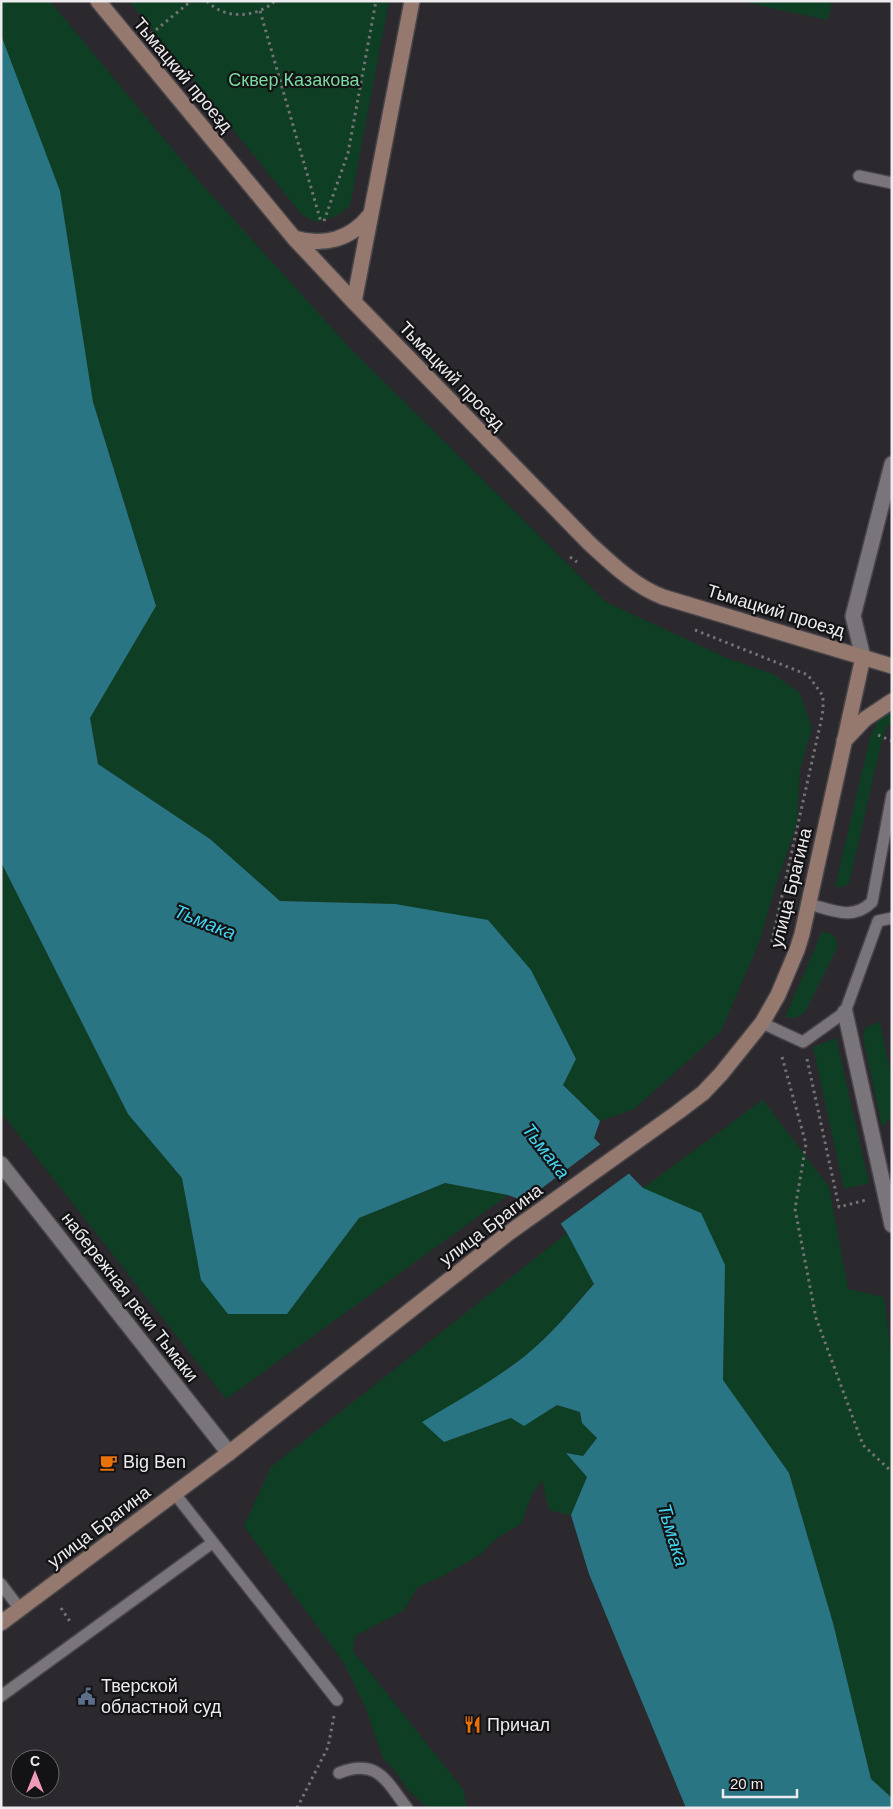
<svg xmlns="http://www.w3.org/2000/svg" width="893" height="1809" font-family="Arial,sans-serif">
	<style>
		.green { fill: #0e3f25 }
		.water { fill: #2a7584 }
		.pier { fill: #2c292e }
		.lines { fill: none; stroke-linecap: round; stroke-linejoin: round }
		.lane-casing { stroke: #48454a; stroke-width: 14 }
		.street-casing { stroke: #48454a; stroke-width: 18 }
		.secondary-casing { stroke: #48454a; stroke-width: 18 }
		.path { stroke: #757276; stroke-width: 3; stroke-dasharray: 2.5 4; stroke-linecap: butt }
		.lane { stroke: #79757b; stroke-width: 11 }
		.street { stroke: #79757b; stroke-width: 15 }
		.secondary { stroke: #96796e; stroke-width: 15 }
		.labels { text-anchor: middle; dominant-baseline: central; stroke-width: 4.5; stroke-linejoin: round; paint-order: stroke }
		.street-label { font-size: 18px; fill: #edebee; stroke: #131214 }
		.park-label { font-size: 18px; fill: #7ada9f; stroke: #131214 }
		.poi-label { font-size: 18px; fill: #edebee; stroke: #131214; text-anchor: start }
		.water-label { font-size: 19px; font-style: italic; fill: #41d3ef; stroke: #131214 }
	</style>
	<rect width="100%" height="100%" fill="#2c292e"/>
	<!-- green -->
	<path class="green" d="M 1,1 L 50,1 L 198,180 L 349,347 L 606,602 L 729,659 L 773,674 L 800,693 L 812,728 L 800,769 L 797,824 L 776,884 L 760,940 L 721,1031 L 634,1109 L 600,1121 L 563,1085 L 576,1059 L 531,970 L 395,904 L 280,901 L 210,839 L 98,764 L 90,718 L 156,606 L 93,402 L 1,36 Z
		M 129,1 L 389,1 L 350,206 L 336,216 L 317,222 L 302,215 Z
		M 739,1 L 832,1 L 828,20 Z
		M 892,711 L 892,724 L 887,726 L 882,740 L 849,883 L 844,886 L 835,887 L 870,738 L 879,718 Z
		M 1,862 L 128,1114 L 182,1178 L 201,1280 L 287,1314 L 359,1218 L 445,1183 L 508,1195 L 226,1399 L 1,1112 Z
		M 822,932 L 832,934 L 836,938 L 837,948 L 805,1012 L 795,1018 L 785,1017 Z
		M 880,1022 L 892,1081 L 892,1116 L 882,1127 L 863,1037 L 865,1028 Z
		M 836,1038 L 869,1183 L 844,1189 L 813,1047 Z
		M 763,1100 L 829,1187 L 848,1289 L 884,1297 L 892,1364 L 892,1798 L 871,1780 L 833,1623 L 789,1473 L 723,1380 L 725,1265 L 643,1188 Z
		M 567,1233 L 594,1283 L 557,1326 L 527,1355 L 483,1386 L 444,1442 L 511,1418 L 524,1425 L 557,1405 L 580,1412 L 582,1423 L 597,1438 L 583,1456 L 567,1454 L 587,1477 L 571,1515 L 549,1510 L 542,1480 L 532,1494 L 521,1524 L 497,1538 L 481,1554 L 441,1577 L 418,1587 L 403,1611 L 355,1636 L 353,1651 L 463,1789 L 467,1808 L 428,1808 L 408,1790 L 396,1772 L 383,1758 L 366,1709 L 344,1663 L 244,1526 L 271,1467 Z"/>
	<!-- water -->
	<path class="water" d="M 1,35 L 60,191 L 93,402 L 156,606 L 90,718 L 98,764 L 210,839 L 280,901 L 395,904 L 488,920 L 531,970 L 576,1059 L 563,1085 L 600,1121 L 594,1138 L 643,1188 L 701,1213 L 725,1265 L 723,1380 L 789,1473 L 833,1623 L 871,1779 L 892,1798 L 892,1808 L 686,1808 L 589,1574 L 571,1515 L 587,1477 L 566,1453 L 583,1456 L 597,1438 L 582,1423 L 580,1412 L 557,1405 L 524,1426 L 511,1418 L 444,1442 L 422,1422 C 457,1401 493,1381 525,1356 C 551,1335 573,1308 594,1284 L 567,1233 L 553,1212 L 508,1195 L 445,1183 L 359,1218 L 287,1314 L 228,1314 L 201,1280 L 182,1178 L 128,1114 L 1,862 Z"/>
	<!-- pier -->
	<path class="pier" d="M 602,1143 L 631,1172 L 559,1225 L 551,1214 L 522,1203 Z"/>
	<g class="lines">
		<defs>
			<path id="lane" d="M 859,176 L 892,183
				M 809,904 C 832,910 853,921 872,902 L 892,795
				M 762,1023 L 803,1042 L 845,1012 L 878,921 L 892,918
				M 175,1494 L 337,1700
				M 1,1584 L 20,1609
				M 1,1696 L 212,1543
				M 339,1773 C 378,1758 386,1781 407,1808"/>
			<path id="street" d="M 863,657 L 853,616 L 892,464
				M 845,1012 L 892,1225
				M 1,1164 L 229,1453"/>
			<path id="secondary" d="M 98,1 L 294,238 L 354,302 L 589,543 C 611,563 634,586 663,597 L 892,666
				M 294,238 C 324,247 351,239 370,215
				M 354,302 L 412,1
				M 844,741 L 865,719 L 892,701
				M 1,1623 L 229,1453 L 506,1235 L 678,1112 L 703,1093 L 721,1074 L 762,1023 L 778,995 L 797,950 L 802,934 L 863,657"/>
		</defs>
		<!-- lane casing -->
		<use href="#lane" class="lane-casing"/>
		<!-- street casing -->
		<use href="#street" class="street-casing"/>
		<!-- secondary casing -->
		<use href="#secondary" class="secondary-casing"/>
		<!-- path -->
		<path class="path" d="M 207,1 C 225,20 256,18 275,1
			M 260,11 L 321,222
			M 151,34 L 191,1
			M 324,221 L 348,153 L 376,1
			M 570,557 L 577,562
			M 695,630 L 808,675 L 823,696 L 823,710 L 821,721 L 771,945
			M 878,735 L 892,741
			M 782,1057 L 806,1144 L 795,1209 L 816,1318 L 863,1445 L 892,1472
			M 807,1059 L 839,1207 L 866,1200
			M 61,1608 L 71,1623
			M 297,1808 L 328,1747 L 334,1716"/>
		<!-- lane -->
		<use href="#lane" class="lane"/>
		<!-- street -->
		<use href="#street" class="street"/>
		<!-- secondary -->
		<use href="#secondary" class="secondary"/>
	</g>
	<!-- icons -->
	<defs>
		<symbol id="cafe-bare" viewBox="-9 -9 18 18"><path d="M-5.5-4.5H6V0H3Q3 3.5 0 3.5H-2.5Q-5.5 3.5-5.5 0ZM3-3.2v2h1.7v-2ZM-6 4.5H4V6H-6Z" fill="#e8710a" stroke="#131214" stroke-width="2.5" paint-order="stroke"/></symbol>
		<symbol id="civic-bare" viewBox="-9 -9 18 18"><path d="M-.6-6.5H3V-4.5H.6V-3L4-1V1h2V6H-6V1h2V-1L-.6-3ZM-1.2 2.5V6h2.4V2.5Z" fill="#5c6f8a" stroke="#131214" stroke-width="2.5" paint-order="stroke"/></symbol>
		<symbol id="restaurant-bare" viewBox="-9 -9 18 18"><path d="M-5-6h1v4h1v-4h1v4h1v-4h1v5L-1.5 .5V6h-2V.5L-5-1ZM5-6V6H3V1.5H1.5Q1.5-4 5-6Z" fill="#e8710a" stroke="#131214" stroke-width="2.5" paint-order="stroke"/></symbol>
	</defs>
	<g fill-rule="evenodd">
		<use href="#cafe-bare" x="96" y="1450" width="25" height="25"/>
		<use href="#civic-bare" x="74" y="1684" width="25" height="25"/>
		<use href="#restaurant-bare" x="460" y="1712" width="25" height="25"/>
	</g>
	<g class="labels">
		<!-- street labels -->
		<g class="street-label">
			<text transform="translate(183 75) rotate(50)">Тьмацкий проезд</text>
			<text transform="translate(452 376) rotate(46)">Тьмацкий проезд</text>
			<text transform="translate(776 611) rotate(17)">Тьмацкий проезд</text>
			<text transform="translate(791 888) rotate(-76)">улица Брагина</text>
			<text transform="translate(491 1225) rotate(-37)">улица Брагина</text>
			<text transform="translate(130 1297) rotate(52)">набережная реки Тьмаки</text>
			<text transform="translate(99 1527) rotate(-37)">улица Брагина</text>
		</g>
		<!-- park labels -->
		<g class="park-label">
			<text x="294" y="80">Сквер Казакова</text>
		</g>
		<!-- poi labels -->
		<g class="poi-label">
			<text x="123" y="1462">Big Ben</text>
			<text x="101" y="1686">Тверской<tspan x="101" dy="21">областной суд</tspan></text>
			<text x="487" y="1725">Причал</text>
		</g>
		<!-- water labels -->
		<g class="water-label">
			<text transform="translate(205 922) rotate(22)">Тьмака</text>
			<text transform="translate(546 1151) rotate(52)">Тьмака</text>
			<text transform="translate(673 1535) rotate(73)">Тьмака</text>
		</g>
	</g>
	<!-- border -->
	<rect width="893" height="1809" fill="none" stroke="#edebee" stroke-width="5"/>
	<!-- north arrow -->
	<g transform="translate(35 1774)"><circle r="24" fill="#131214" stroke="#6a696b"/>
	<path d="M0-4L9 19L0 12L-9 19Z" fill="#ef9ab8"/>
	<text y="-8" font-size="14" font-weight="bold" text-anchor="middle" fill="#edebee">С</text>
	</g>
	<!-- scale -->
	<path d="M723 1789v8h74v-8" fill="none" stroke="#edebee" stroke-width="2.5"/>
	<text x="730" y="1789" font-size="15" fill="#edebee" stroke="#131214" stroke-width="4" paint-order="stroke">20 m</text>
</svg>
